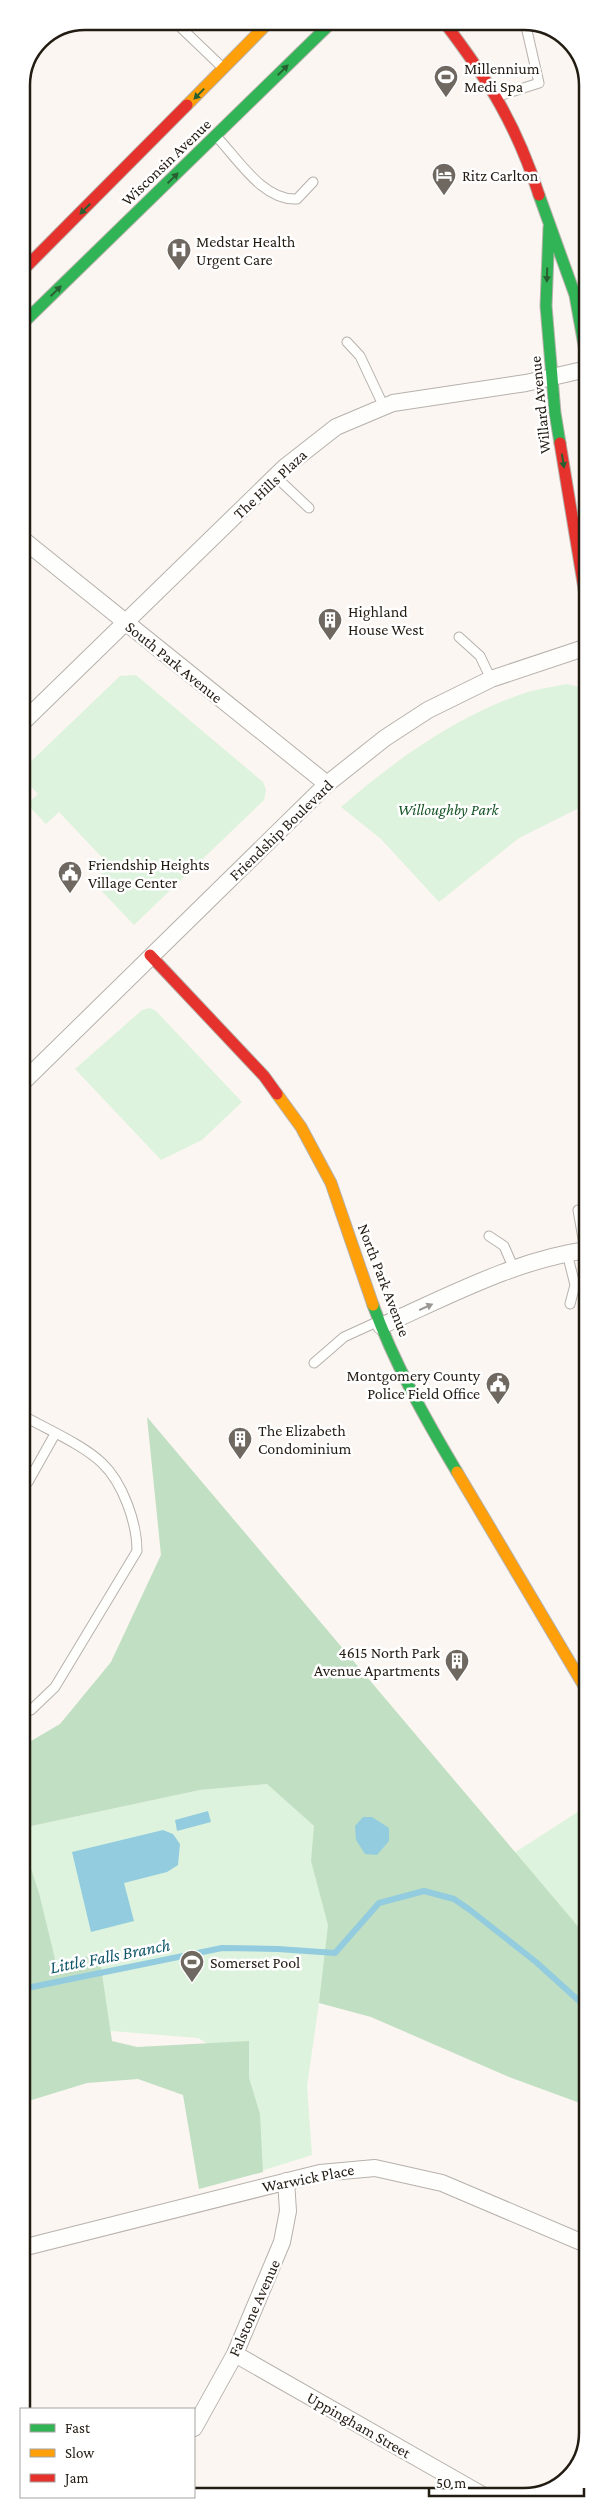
<svg xmlns="http://www.w3.org/2000/svg" width="609" height="2518" font-family="'Crimson Pro',serif">
	<style>
		.green { fill: #def3dd }
		.forest { fill: #c1dfc2 }
		.water { fill: #93ccde }
		.lines { fill: none; stroke-linecap: round; stroke-linejoin: round }
		.stream { stroke: #93ccde; stroke-width: 6 }
		.lane-casing { stroke: #b7b1ab; stroke-width: 11 }
		.street-casing { stroke: #b7b1ab; stroke-width: 18 }
		.fast-casing { stroke: #b7b1ab; stroke-width: 13 }
		.slow-casing { stroke: #b7b1ab; stroke-width: 13 }
		.jam-casing { stroke: #b7b1ab; stroke-width: 13 }
		.lane { stroke: #fefefd; stroke-width: 9 }
		.street { stroke: #fefefd; stroke-width: 16 }
		.fast { stroke: #30b455; stroke-width: 11 }
		.slow { stroke: #ff9f0a; stroke-width: 11 }
		.jam { stroke: #e5322d; stroke-width: 11 }
		.oneway { fill: #296031 }
		.oneway2 { fill: #9b9894 }
		.labels { text-anchor: middle; dominant-baseline: central; stroke-width: 5; stroke-linejoin: round; paint-order: stroke }
		.poi-label { font-size: 16px; fill: #231c13; stroke: #fff; text-anchor: start }
		.street-label { font-size: 16px; fill: #231c13; stroke: #fff }
		.park-label { font-size: 16px; font-style: italic; fill: #185629; stroke: #fff }
		.water-label { font-size: 18px; font-style: italic; fill: #0f5669; stroke: #fff }
		.rim { fill: none; stroke: #231c13; stroke-width: 2.5 }
	</style>
	<rect width="100%" height="100%" fill="#fbf6f1"/>
	<!-- green -->
	<path class="green" d="M 136,675 L 263,782 L 266,790 L 264,800 L 134,925 L 93,882 L 110,866 L 59,812 L 46,824 L 27,804 L 38,794 L 22,777 L 22,770 L 120,676 Z
		M 567,684 L 579,687 L 587,693 L 587,804 L 519,838 L 439,902 L 381,839 L 341,807 C 394,761 455,717 522,694 C 536,689 552,687 567,684 Z
		M 150,1008 L 156,1011 L 242,1102 L 202,1140 L 161,1160 L 75,1069 L 142,1010 Z
		M 267,1784 L 314,1826 L 336,1927 L 319,2003 L 307,2086 L 312,2155 L 242,2177 L 230,2057 L 198,2038 L 74,2028 L 22,2103 L 22,1828 L 200,1790 Z
		M 587,1806 L 587,1937 L 514,1853 Z"/>
	<!-- forest -->
	<path class="forest" d="M 147,1417 L 587,1937 L 588,2106 L 509,2077 L 371,2017 L 319,2003 L 328,1925 L 311,1861 L 314,1826 L 267,1784 L 200,1790 L 22,1828 L 22,1742 L 31,1741 L 60,1724 L 111,1662 L 161,1555 Z
		M 22,1841 L 39,1893 L 56,1963 L 99,1954 L 112,2041 L 137,2047 L 249,2041 L 249,2078 L 260,2114 L 263,2172 L 199,2189 L 183,2095 L 138,2079 L 87,2083 L 22,2103 Z"/>
	<!-- water -->
	<path class="water" d="M 208,1811 L 211,1822 L 177,1831 L 175,1820 Z
		M 363,1817 L 372,1817 L 389,1828 L 389,1841 L 377,1855 L 365,1854 L 356,1840 L 355,1826 Z
		M 163,1830 L 173,1834 L 180,1844 L 178,1865 L 167,1872 L 124,1883 L 134,1921 L 91,1932 L 72,1852 Z"/>
	<g class="lines">
		<!-- stream -->
		<path class="stream" d="M 22,1989 L 222,1948 L 278,1949 L 335,1953 L 379,1903 L 424,1891 L 454,1899 L 470,1910 L 536,1962 L 588,2009"/>
		<defs>
			<path id="lane" d="M 174,21 L 222,67
				M 499,96 L 539,83 L 525,22
				M 216,136 C 238,159 263,201 297,199 L 313,182
				M 347,342 L 360,356 L 384,407
				M 275,476 L 309,508
				M 459,637 L 480,656 L 491,679
				M 578,1210 L 585,1250
				M 489,1236 L 504,1246 L 514,1269
				M 567,1253 L 575,1285 L 570,1304
				M 314,1363 L 344,1337 L 379,1321
				M 22,1415 C 46,1429 82,1444 102,1463 C 123,1483 137,1523 137,1551 L 55,1687 L 31,1710 L 22,1713
				M 22,1484 L 28,1482 L 55,1434"/>
			<path id="street" d="M 21,538 L 327,784
				M 22,723 L 285,467 L 336,427 L 393,403 L 526,383 L 587,369
				M 22,1083 L 327,784 L 385,738 L 428,710 L 491,679 L 587,647
				M 381,1326 C 447,1297 515,1260 587,1250
				M 22,2248 L 320,2173 L 375,2168 L 442,2183 L 588,2245
				M 235,2354 L 484,2496
				M 194,2428 L 235,2354 L 282,2242 L 288,2211 L 286,2181"/>
			<path id="fast" d="M 539,195 L 575,295 L 587,362
				M 549,227 L 546,306 L 555,413 L 560,443
				M 21,325 L 332,22
				M 373,1305 C 394,1363 426,1420 457,1472"/>
			<path id="slow" d="M 187,105 L 270,21
				M 277,1094 L 301,1127 L 331,1183 L 373,1305
				M 457,1472 L 587,1691"/>
			<path id="jam" d="M 444,22 C 489,81 516,124 539,195
				M 21,272 L 187,105
				M 560,443 L 587,607
				M 150,955 L 264,1076 L 277,1094"/>
		</defs>
		<!-- lane casing -->
		<use href="#lane" class="lane-casing"/>
		<!-- street casing -->
		<use href="#street" class="street-casing"/>
		<!-- fast casing -->
		<use href="#fast" class="fast-casing"/>
		<!-- slow casing -->
		<use href="#slow" class="slow-casing"/>
		<!-- jam casing -->
		<use href="#jam" class="jam-casing"/>
		<!-- lane -->
		<use href="#lane" class="lane"/>
		<!-- street -->
		<use href="#street" class="street"/>
		<!-- fast -->
		<use href="#fast" class="fast"/>
		<!-- slow -->
		<use href="#slow" class="slow"/>
		<!-- jam -->
		<use href="#jam" class="jam"/>
	</g>
	<!-- one-way arrows -->
	<defs><path id="oneway-solid" d="M-6-.8H1V-3.2L6.5 0L1 3.2V.8H-6Z" transform="scale(1.25)"/></defs>
	<g class="oneway">
		<use href="#oneway-solid" transform="translate(283 70) rotate(-45)"/>
		<use href="#oneway-solid" transform="translate(199 94) rotate(134)"/>
		<use href="#oneway-solid" transform="translate(173 178) rotate(-44)"/>
		<use href="#oneway-solid" transform="translate(85 209) rotate(135)"/>
		<use href="#oneway-solid" transform="translate(547 275) rotate(92)"/>
		<use href="#oneway-solid" transform="translate(56 291) rotate(-44)"/>
		<use href="#oneway-solid" transform="translate(563 461) rotate(81)"/>
	</g>
	<use class="oneway2" href="#oneway-solid" transform="translate(426 1307) rotate(-24)"/>
	<!-- icons -->
	<defs>
		<symbol id="stadium-pin" viewBox="-11 -11 22 30"><path d="M0 17L-7.5 6A9.5 9.5 0 1 1 7.5 6Z" fill="#6f6861" stroke="#fff"/><path d="M0-5a6.5 5 0 1 0 0 10a6.5 5 0 1 0 0-10ZM-3.5-1.8h7v3.6h-7Z" fill="#fff"/></symbol>
		<symbol id="hotel-pin" viewBox="-11 -11 22 30"><path d="M0 17L-7.5 6A9.5 9.5 0 1 1 7.5 6Z" fill="#6f6861" stroke="#fff"/><path d="M-6-4.5h1.5V1H6V5H4.5V3h-9V5H-6ZM-4 0a1.8 1.8 0 1 1 3.6 0ZM.5 0V-2.5h3Q6-2.5 6 0Z" fill="#fff"/></symbol>
		<symbol id="hospital-pin" viewBox="-11 -11 22 30"><path d="M0 17L-7.5 6A9.5 9.5 0 1 1 7.5 6Z" fill="#6f6861" stroke="#fff"/><path d="M-5-5h3v3.5h4V-5h3V5h-3V1.5h-4V5h-3Z" fill="#fff"/></symbol>
		<symbol id="building-pin" viewBox="-11 -11 22 30"><path d="M0 17L-7.5 6A9.5 9.5 0 1 1 7.5 6Z" fill="#6f6861" stroke="#fff"/><path d="M-4-6H4V6H1V3H-1V6H-4ZM-2.5-4.3h1.7v1.8h-1.7ZM.8-4.3h1.7v1.8H.8ZM-2.5-1h1.7V.8h-1.7ZM.8-1h1.7V.8H.8Z" fill="#fff"/></symbol>
		<symbol id="civic-pin" viewBox="-11 -11 22 30"><path d="M0 17L-7.5 6A9.5 9.5 0 1 1 7.5 6Z" fill="#6f6861" stroke="#fff"/><path d="M-.6-6.5H3V-4.5H.6V-3L4-1V1h2V6H-6V1h2V-1L-.6-3ZM-1.2 2.5V6h2.4V2.5Z" fill="#fff"/></symbol>
	</defs>
	<g fill-rule="evenodd">
		<use href="#stadium-pin" x="432" y="63" width="28" height="38"/>
		<use href="#hotel-pin" x="430" y="161" width="28" height="38"/>
		<use href="#hospital-pin" x="165" y="236" width="28" height="38"/>
		<use href="#building-pin" x="316" y="606" width="28" height="38"/>
		<use href="#civic-pin" x="56" y="859" width="28" height="38"/>
		<use href="#civic-pin" x="484" y="1370" width="28" height="38"/>
		<use href="#building-pin" x="226" y="1425" width="28" height="38"/>
		<use href="#building-pin" x="443" y="1647" width="28" height="38"/>
		<use href="#stadium-pin" x="178" y="1948" width="28" height="38"/>
	</g>
	<g class="labels">
		<!-- poi labels -->
		<g class="poi-label">
			<text x="464" y="68">Millennium<tspan x="464" dy="18">Medi Spa</tspan></text>
			<text x="462" y="175">Ritz Carlton</text>
			<text x="196" y="241">Medstar Health<tspan x="196" dy="18">Urgent Care</tspan></text>
			<text x="348" y="611">Highland<tspan x="348" dy="18">House West</tspan></text>
			<text x="88" y="864">Friendship Heights<tspan x="88" dy="18">Village Center</tspan></text>
			<text x="480" y="1375" text-anchor="end">Montgomery County<tspan x="480" dy="18">Police Field Office</tspan></text>
			<text x="258" y="1430">The Elizabeth<tspan x="258" dy="18">Condominium</tspan></text>
			<text x="440" y="1652" text-anchor="end">4615 North Park<tspan x="440" dy="18">Avenue Apartments</tspan></text>
			<text x="210" y="1962">Somerset Pool</text>
		</g>
		<!-- street labels -->
		<g class="street-label">
			<text transform="translate(166 162) rotate(-44)">Wisconsin Avenue</text>
			<text transform="translate(540 405) rotate(-96)">Willard Avenue</text>
			<text transform="translate(270 484) rotate(-43)">The Hills Plaza</text>
			<text transform="translate(174 662) rotate(39)">South Park Avenue</text>
			<text transform="translate(281 830) rotate(-44)">Friendship Boulevard</text>
			<text transform="translate(384 1280) rotate(69)">North Park Avenue</text>
			<text transform="translate(308 2178) rotate(-11)">Warwick Place</text>
			<text transform="translate(254 2308) rotate(-66)">Falstone Avenue</text>
			<text transform="translate(359 2425) rotate(30)">Uppingham Street</text>
		</g>
		<!-- park labels -->
		<g class="park-label">
			<text x="448" y="809">Willoughby Park</text>
		</g>
		<!-- water labels -->
		<g class="water-label">
			<text transform="translate(110 1956) rotate(-11)">Little Falls Branch</text>
		</g>
	</g>
	<!-- crop -->
	<path d="M0 0H609V2518H0ZM85 30H524A55 55 0 0 1 579 85V2433A55 55 0 0 1 524 2488H85A55 55 0 0 1 30 2433V85A55 55 0 0 1 85 30Z" fill="#fff" fill-rule="evenodd"/>
	<path class="rim" d="M85 30H524A55 55 0 0 1 579 85V2433A55 55 0 0 1 524 2488H85A55 55 0 0 1 30 2433V85A55 55 0 0 1 85 30Z"/>
	<!-- legend -->
	<rect x="20" y="2408" width="175" height="90" fill="#ffffff" stroke="#a7a4a1"/>
	<rect x="30" y="2424" width="25" height="8" fill="#30b455" stroke="#a7a4a1"/>
	<text x="65" y="2433" font-size="15" fill="#231c13">Fast</text>
	<rect x="30" y="2449" width="25" height="8" fill="#ff9f0a" stroke="#a7a4a1"/>
	<text x="65" y="2458" font-size="15" fill="#231c13">Slow</text>
	<rect x="30" y="2474" width="25" height="8" fill="#e5322d" stroke="#a7a4a1"/>
	<text x="65" y="2483" font-size="15" fill="#231c13">Jam</text>
	<!-- scale -->
	<path d="M429 2488v8h155v-8" fill="none" stroke="#231c13" stroke-width="2.5"/>
	<text x="436" y="2488" font-size="15" fill="#231c13" stroke="#ffffff" stroke-width="4" paint-order="stroke">50 m</text>
</svg>
